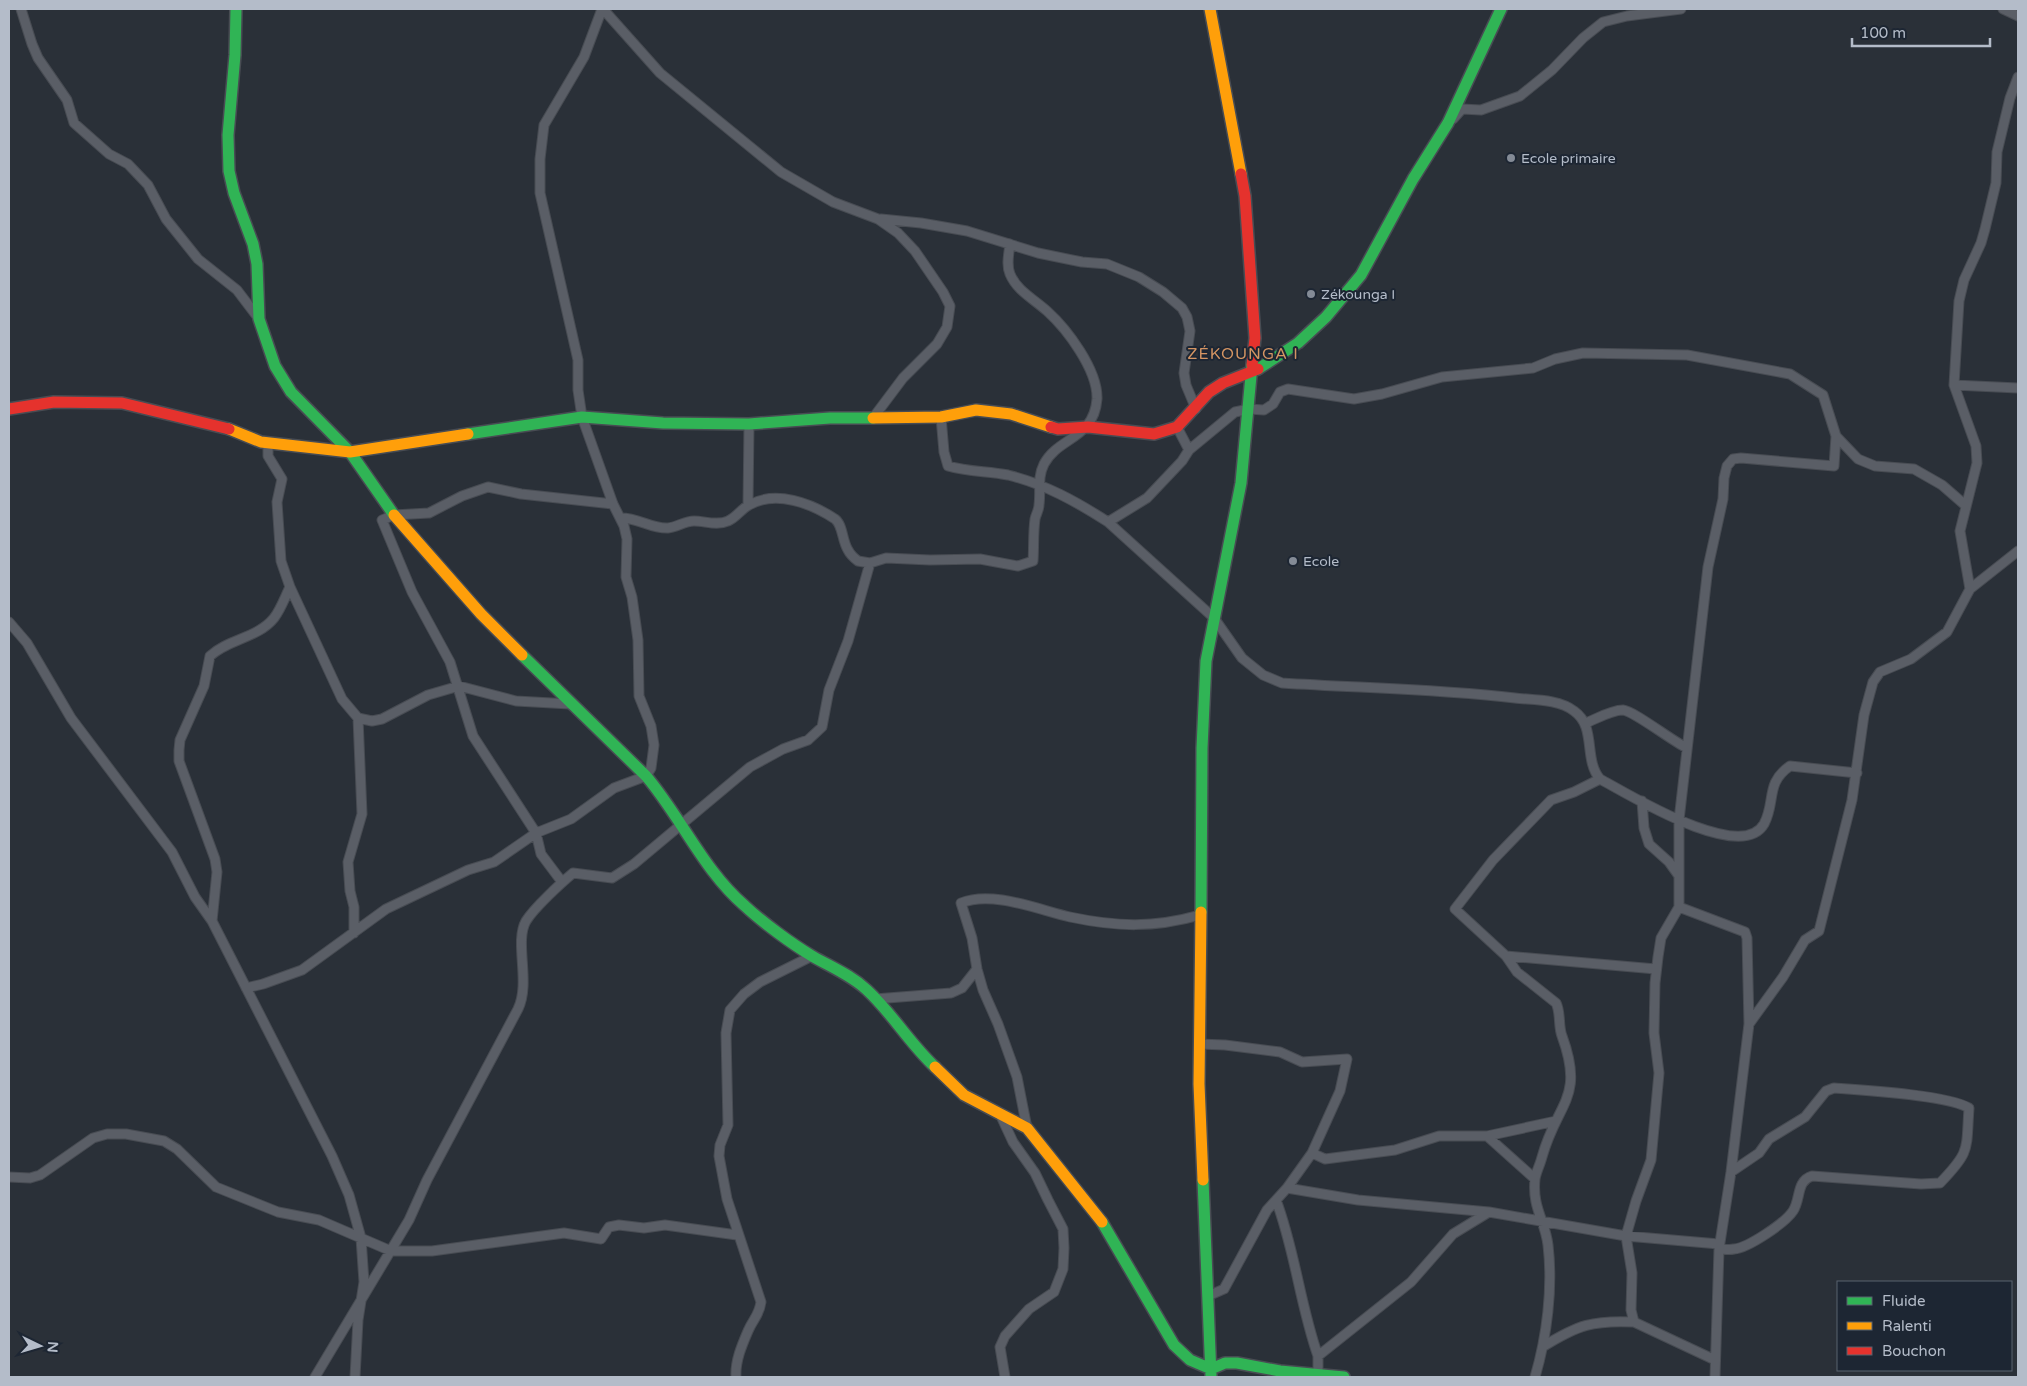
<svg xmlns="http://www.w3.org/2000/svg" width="2027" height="1386" font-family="'Varela Round',sans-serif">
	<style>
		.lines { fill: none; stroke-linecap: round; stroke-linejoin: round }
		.street-casing { stroke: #484c53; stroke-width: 11 }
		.fast-casing { stroke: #484c53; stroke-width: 14 }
		.slow-casing { stroke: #484c53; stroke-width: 14 }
		.jam-casing { stroke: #484c53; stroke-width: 14 }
		.street { stroke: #5a5e66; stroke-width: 9 }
		.fast { stroke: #30b455; stroke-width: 11 }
		.slow { stroke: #ff9f0a; stroke-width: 11 }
		.jam { stroke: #e5322d; stroke-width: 11 }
		.poi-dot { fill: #848b96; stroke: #1d2633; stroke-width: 2 }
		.labels { text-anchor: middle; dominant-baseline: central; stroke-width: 4; stroke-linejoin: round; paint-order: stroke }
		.poi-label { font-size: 14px; fill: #b4bcc9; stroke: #1d2633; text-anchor: start }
		.quarter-label { font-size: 16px; letter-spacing: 1px; fill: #d59563; stroke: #1d2633 }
	</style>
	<rect width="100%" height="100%" fill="#2a3038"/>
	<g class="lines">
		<defs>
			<path id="street" d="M 21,9 L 32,44 L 38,58 L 67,100 L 74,123 L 109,154 L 128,164 L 148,185 L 166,219 L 198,259 L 237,290 L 259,319
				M 603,9 L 660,73 L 781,172 L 833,202 L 878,219 L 898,233 L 915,251 L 943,292 L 950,306 L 947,327 L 937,344 L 903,378 L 873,418
				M 2003,9 L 2018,16
				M 1453,119 L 1462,109 L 1481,110 L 1520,96 L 1552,70 L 1583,38 L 1603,22 L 1627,16 L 1681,9
				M 881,219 L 921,223 L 967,231 L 1038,253 L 1082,262 L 1107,264 L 1139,277 L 1163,292 L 1182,308 L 1187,317 L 1190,331 L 1184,373 L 1186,385 L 1196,409
				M 1954,385 L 2018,388
				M 941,417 L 944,452 L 948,466 C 968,472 988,471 1008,475 C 1045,484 1077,502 1108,522 L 1214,618 L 1242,658 L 1263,675 L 1282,683 C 1360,688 1438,689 1515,698 C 1533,700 1559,699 1574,711 C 1597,727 1583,759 1600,779 C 1628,794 1741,864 1764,824 C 1776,802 1765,783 1790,766 L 1857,773
				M 1177,427 L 1189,450
				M 268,443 L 268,456 L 282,479 L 277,502 L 281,561 L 290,587 L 342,699 L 358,718 L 372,721 L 382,719 L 428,695 L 459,686 L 516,701 L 570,704
				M 748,505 L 749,424
				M 620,518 C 637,517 651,529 668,528 C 677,527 685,521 694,521 C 705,521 717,526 728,521 C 736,518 741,509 749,505 C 776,490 811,503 835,519 C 843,525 842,541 848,550 C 850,554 854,558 858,561 L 870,563 L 886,558 L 930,560 L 980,559 L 1018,566 L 1033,561 C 1034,548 1033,533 1035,519 C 1036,514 1039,510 1039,505 C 1041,490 1037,478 1044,464 C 1058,437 1094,439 1097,399 C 1098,370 1067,329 1047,311 C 1034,299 1017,291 1010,274 C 1006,265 1009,253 1010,244
				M 1108,522 L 1147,498 L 1182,461 L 1189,450 L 1235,412 L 1249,409 L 1264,410 L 1273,404 L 1280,392 L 1288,389 L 1354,399 L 1382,394 L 1442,377 L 1533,368 L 1555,359 L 1583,353 L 1687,355 L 1790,374 L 1823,395 L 1836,436 L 1858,459 L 1875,466 L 1914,469 L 1942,485 L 1965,505
				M 290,587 C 285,597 281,609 274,618 C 258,638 228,639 210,656 L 204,686 L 180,740 L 179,750 L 179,761 L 215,859 L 217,872 L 212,921 L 332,1156 L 349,1195 L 361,1238 L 364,1282 L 358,1320 L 355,1377
				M 1970,589 L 2018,551
				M 9,622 L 27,643 L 71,718 L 172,852 L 195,897 L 212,921
				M 1586,723 C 1596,719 1611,710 1623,710 C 1634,711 1672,741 1687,748
				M 1642,801 L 1644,828 L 1649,844 L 1669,862 L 1679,876 L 1679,907 L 1745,932 L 1747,938 L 1749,1024 L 1731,1172 L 1719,1249 L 1715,1377
				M 1679,876 L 1679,820 L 1708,567 L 1723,499 L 1724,478 L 1727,466 L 1733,459 L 1741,458 L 1834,466 L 1836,436
				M 562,882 L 541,854 L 536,833 L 473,736 L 450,662 L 412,592 L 382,520 L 394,515 L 429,513 L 462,496 L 488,487 L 521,494 L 613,504
				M 1679,907 L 1661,938 L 1658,957 L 1655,983 L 1654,1033 L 1659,1073 L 1651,1160 L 1636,1201 L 1626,1236 L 1632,1273 L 1631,1310 L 1634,1322 L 1715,1360
				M 354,933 L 354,907 L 350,891 L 348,862 L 362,814 L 358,718
				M 1506,956 L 1656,969
				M 246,988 L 263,984 L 302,970 L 386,909 L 468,870 L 494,862 L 536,833 L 571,819 L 614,788 L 646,776 L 651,768 L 654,745 L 651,726 L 639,696 L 638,640 L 632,597 L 626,577 L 627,539 L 624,526 L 613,504 L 582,417 L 578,390 L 578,360 L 540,193 L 540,159 L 544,125 L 584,57 L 602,9
				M 875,999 L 951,993 L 962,988 L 977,969
				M 1749,1024 L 1783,977 L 1805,940 L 1819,931 L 1852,800 L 1864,715 L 1873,682 L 1880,672 L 1911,659 L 1947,632 L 1970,589 L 1960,531 L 1977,463 L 1976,446 L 1954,385 L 1959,301 L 1964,280 L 1981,243 L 1985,229 L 1996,183 L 1997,152 L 2010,98 L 2018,77
				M 1199,1044 L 1225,1045 L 1280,1052 L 1302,1062 L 1347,1059 L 1340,1091 L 1312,1153 L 1287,1188 L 1267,1210 L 1224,1289 L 1208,1296
				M 1000,1114 L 1013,1142 L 1035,1173 L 1048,1200 L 1063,1229 L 1064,1248 L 1063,1269 L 1054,1292 L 1029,1309 L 1005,1336 L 1000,1347 L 1005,1377
				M 1027,1128 L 1017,1077 L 998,1024 L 983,990 L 977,969 L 972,938 L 961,903 C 992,890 1039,910 1070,917 C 1117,927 1154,928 1200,915
				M 1487,1136 L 1535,1179
				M 1312,1153 L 1325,1159 L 1395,1150 L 1439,1136 L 1487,1136 L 1556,1121
				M 9,1177 L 30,1178 L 40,1175 L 93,1138 L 107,1134 L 126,1134 L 164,1141 L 177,1149 L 216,1187 L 278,1212 L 319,1220 L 391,1251 L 432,1251 L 564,1233 L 601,1239 L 609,1227 L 619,1225 L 644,1228 L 665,1225 L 737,1235
				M 1287,1188 L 1358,1200 L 1489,1212
				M 1276,1200 C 1295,1250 1300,1305 1318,1356
				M 1719,1249 C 1724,1249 1729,1250 1734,1249 C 1748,1248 1785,1223 1793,1211 C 1801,1199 1796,1181 1812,1176 L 1921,1184 L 1940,1183 C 1971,1151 1966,1150 1969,1108 C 1948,1095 1862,1090 1834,1088 L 1826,1091 L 1805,1117 L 1769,1139 L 1759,1153 L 1731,1172
				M 1544,1346 C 1578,1325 1593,1320 1634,1322
				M 1318,1375 L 1318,1356 L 1411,1282 L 1453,1234 L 1489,1212 L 1626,1236 L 1719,1244
				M 315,1377 L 409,1220 L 427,1180 L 518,1009 C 531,982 514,942 526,921 C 534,908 561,883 573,873 L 612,878 L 634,864 L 750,767 L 783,749 L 808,740 L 822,727 L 829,690 L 848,641 L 870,563
				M 736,1377 C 735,1361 742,1345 748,1331 C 753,1319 759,1316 761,1302 L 727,1199 L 719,1156 L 720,1145 L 728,1125 L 726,1033 L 730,1010 L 744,994 L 760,982 L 812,956
				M 1535,1377 C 1547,1336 1553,1288 1548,1245 C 1545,1220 1532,1208 1535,1179 C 1536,1172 1540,1165 1542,1157 C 1557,1102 1585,1099 1562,1036 C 1558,1026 1561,1012 1556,1003 L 1517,972 L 1506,956 L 1455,909 L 1493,860 L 1551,800 L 1574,792 L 1600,779"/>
			<path id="fast" d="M 236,9 L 235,55 L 228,135 L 229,171 L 234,193 L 253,244 L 257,264 L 259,319 L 275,366 L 291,392 L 350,452 L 394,515
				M 1258,369 L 1298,343 L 1326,317 L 1361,275 L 1413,179 L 1448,123 L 1501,9
				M 468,434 L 582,417 L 663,423 L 749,424 L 830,418 L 873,418
				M 522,655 L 646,776 C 681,817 703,870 745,906 C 762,922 792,944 812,956 C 831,967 851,975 867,990 C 892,1013 910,1044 935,1067
				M 1201,912 L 1202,748 L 1206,661 L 1241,483 L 1252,365
				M 1203,1180 L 1211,1376
				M 1102,1222 L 1174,1345 L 1190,1360 L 1211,1369 L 1225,1363 L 1237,1363 L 1280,1371 L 1344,1377"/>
			<path id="slow" d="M 1210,9 L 1241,174
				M 873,418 L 941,417 L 976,410 L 1011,414 L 1051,427
				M 229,429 L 261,442 L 350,452 L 468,434
				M 394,515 L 481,614 L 522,655
				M 1201,912 L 1199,1084 L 1203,1180
				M 935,1067 L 964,1095 L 1027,1128 L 1102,1222"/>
			<path id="jam" d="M 1241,174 L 1245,196 L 1255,338 L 1252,365
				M 9,409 L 54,402 L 122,403 L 229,429
				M 1051,427 L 1058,429 L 1088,427 L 1154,434 L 1177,427 L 1209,392 L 1223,383 L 1258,369"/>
		</defs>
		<!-- street casing -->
		<use href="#street" class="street-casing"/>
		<!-- fast casing -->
		<use href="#fast" class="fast-casing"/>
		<!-- slow casing -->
		<use href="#slow" class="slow-casing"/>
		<!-- jam casing -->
		<use href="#jam" class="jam-casing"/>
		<!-- street -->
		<use href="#street" class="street"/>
		<!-- fast -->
		<use href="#fast" class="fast"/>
		<!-- slow -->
		<use href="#slow" class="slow"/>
		<!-- jam -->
		<use href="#jam" class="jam"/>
	</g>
	<!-- markers -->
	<g class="poi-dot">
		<circle cx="1511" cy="158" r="5"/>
		<circle cx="1311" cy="294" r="5"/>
		<circle cx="1293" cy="561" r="5"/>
	</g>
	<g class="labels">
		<!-- poi labels -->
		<g class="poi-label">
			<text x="1521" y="158">Ecole primaire</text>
			<text x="1321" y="294">Zékounga I</text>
			<text x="1303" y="561">Ecole</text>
		</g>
		<!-- quarter labels -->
		<g class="quarter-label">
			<text x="1243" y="354">ZÉKOUNGA I</text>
		</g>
	</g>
	<!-- border -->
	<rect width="2027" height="1386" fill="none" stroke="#b4bcc9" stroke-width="20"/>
	<!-- legend -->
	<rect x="1837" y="1281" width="175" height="90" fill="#1d2633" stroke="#59626f"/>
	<rect x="1847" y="1297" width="25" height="8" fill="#30b455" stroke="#59626f"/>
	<text x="1882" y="1306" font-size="15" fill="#b4bcc9">Fluide</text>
	<rect x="1847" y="1322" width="25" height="8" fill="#ff9f0a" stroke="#59626f"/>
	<text x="1882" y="1331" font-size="15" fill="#b4bcc9">Ralenti</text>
	<rect x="1847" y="1347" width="25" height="8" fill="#e5322d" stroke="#59626f"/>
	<text x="1882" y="1356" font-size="15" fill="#b4bcc9">Bouchon</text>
	<!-- north arrow -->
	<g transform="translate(40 1346) rotate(95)" stroke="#1d2633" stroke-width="4" paint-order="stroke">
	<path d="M0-4L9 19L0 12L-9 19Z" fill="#b4bcc9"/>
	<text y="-8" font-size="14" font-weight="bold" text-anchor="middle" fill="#b4bcc9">N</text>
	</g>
	<!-- scale -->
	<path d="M1852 38v8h138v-8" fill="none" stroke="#b4bcc9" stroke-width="2.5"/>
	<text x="1860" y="38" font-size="15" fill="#b4bcc9" stroke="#1d2633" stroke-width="4" paint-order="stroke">100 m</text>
</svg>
